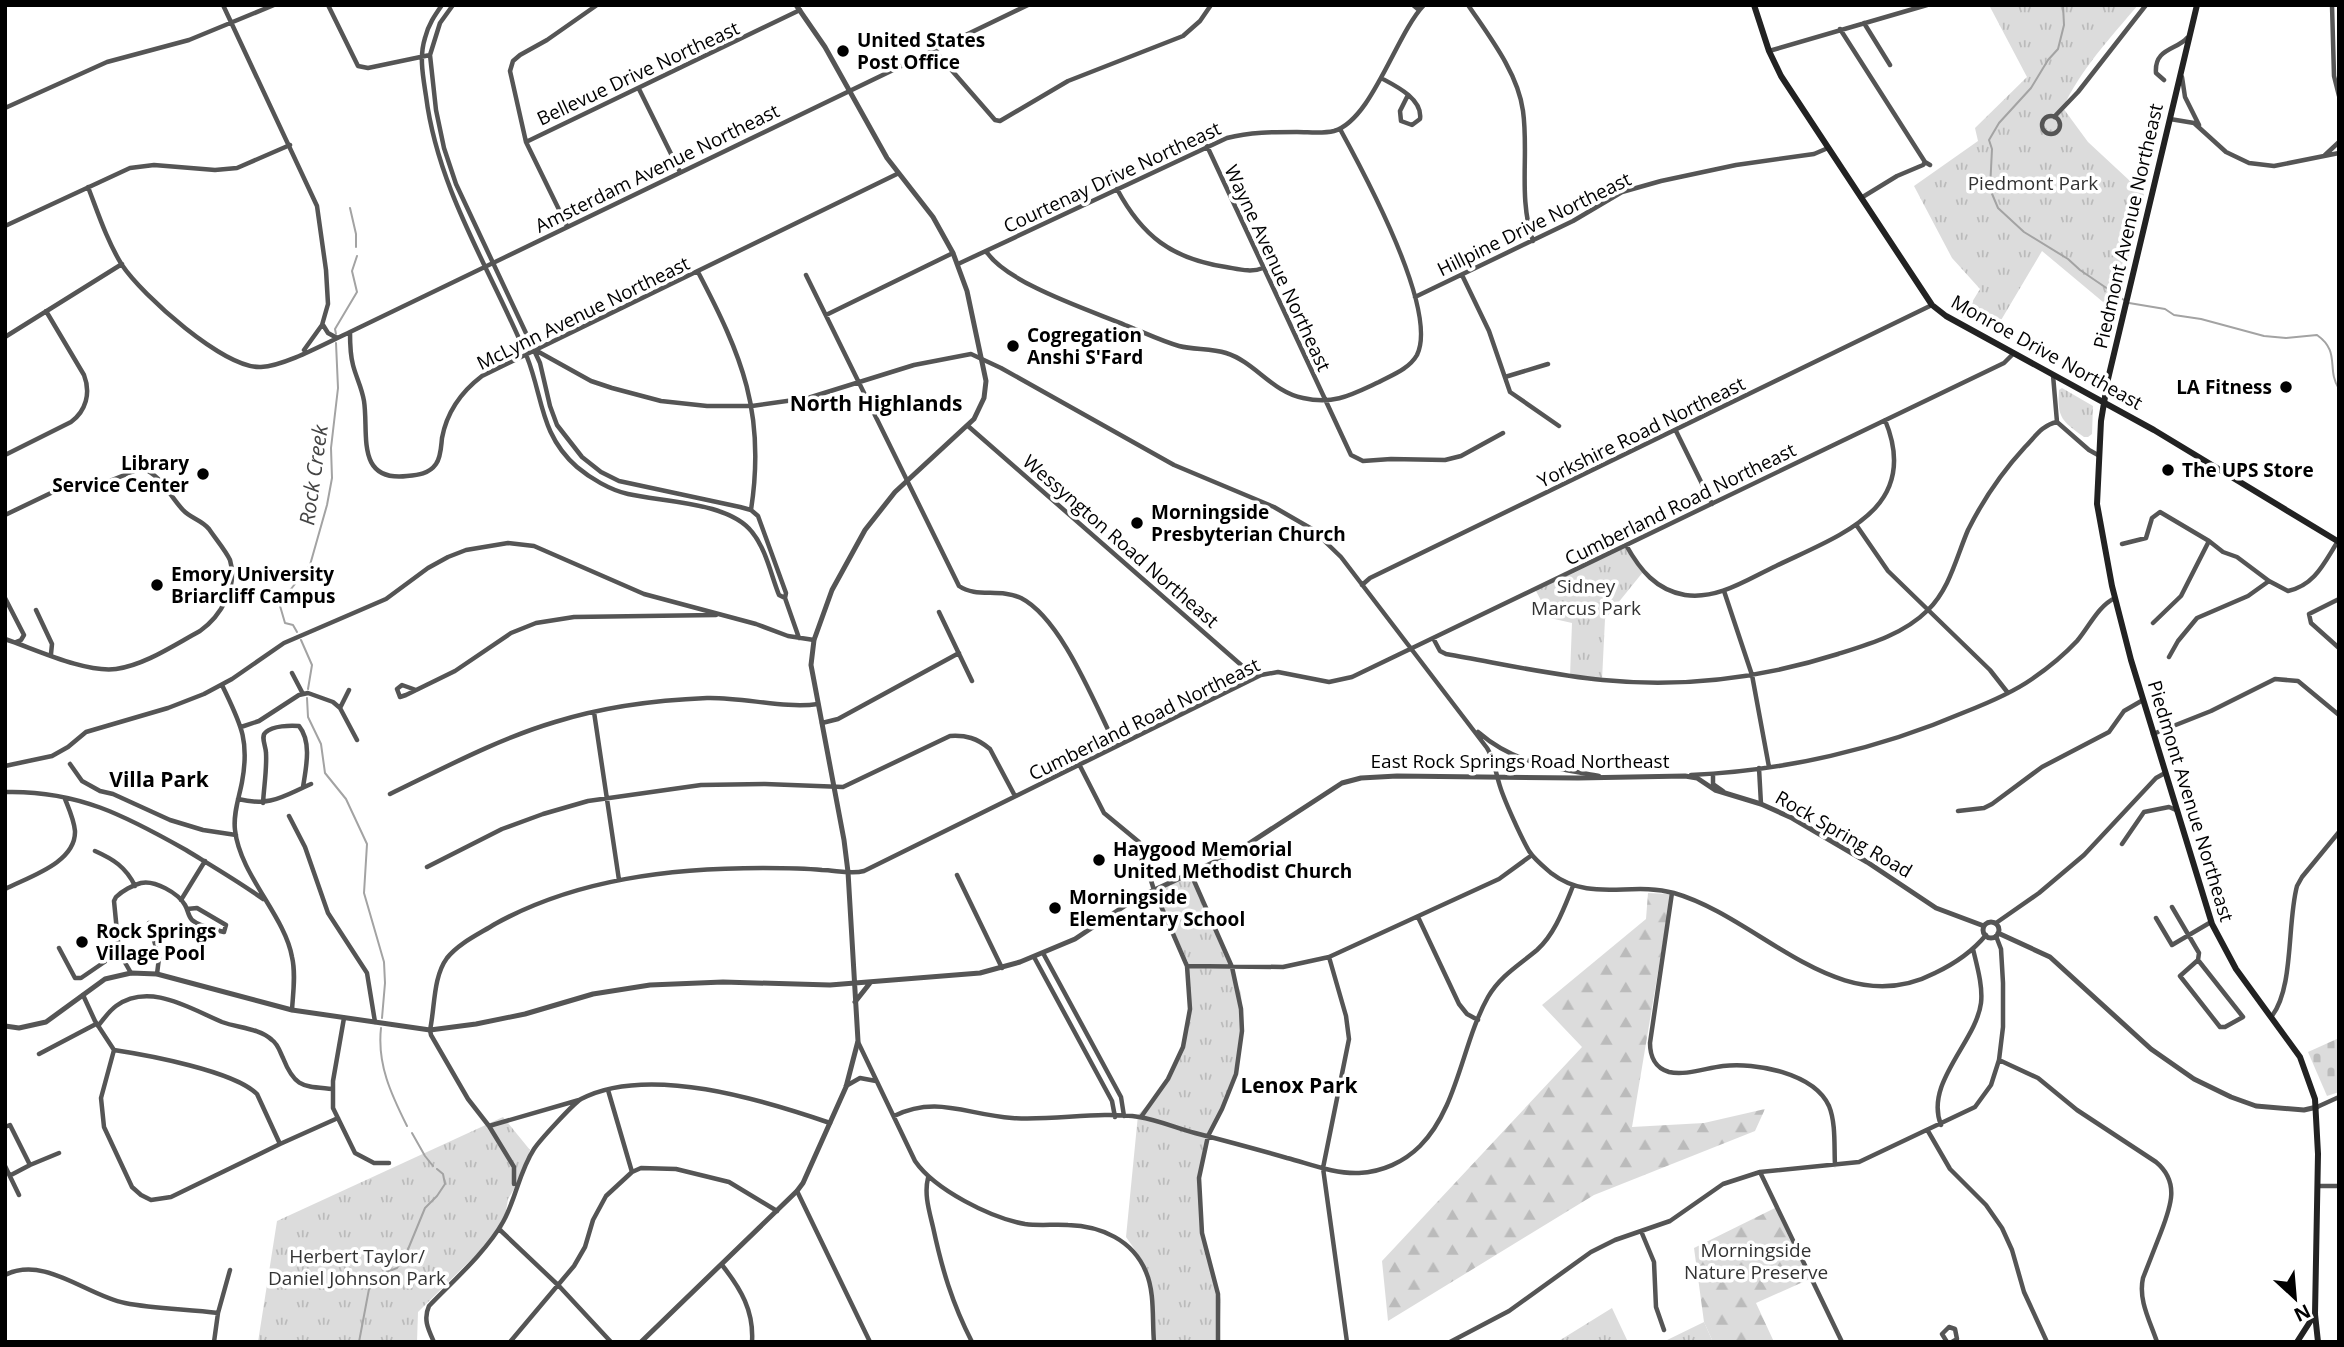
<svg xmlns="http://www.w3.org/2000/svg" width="2344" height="1347" font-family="'Open Sans',sans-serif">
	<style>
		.forest { fill: url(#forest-firs) }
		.cemetery { fill: url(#cemetery-stones) }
		.park { fill: url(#park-tufts) }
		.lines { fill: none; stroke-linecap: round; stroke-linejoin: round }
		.stream { stroke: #a3a3a3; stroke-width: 2 }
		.minor { stroke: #555; stroke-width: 4.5 }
		.tertiary { stroke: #555; stroke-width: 5 }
		.secondary { stroke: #222; stroke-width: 6 }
		.poi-dot { fill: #000; stroke: #fff; stroke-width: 2.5 }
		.labels { text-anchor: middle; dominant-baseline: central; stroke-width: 7; stroke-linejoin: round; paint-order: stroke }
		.poi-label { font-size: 19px; font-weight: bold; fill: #000; stroke: #fff; text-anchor: start }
		.street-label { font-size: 19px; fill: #000; stroke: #fff }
		.park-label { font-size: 19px; fill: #333; stroke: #fff }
		.neighbourhood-label { font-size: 21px; font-weight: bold; fill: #000; stroke: #fff }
		.water-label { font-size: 21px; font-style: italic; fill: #444; stroke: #fff }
	</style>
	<defs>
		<pattern id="forest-firs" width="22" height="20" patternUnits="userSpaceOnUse" patternTransform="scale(1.75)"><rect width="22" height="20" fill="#dcdcdc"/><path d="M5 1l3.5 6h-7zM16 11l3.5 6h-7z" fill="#bbb"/></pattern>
		<pattern id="cemetery-stones" width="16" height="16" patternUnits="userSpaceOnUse" patternTransform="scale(1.75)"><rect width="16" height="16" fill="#dcdcdc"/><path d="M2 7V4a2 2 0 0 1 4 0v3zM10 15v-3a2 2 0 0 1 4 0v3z" fill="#bbb"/></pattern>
		<pattern id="park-tufts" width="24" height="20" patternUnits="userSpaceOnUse" patternTransform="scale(1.75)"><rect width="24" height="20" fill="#dcdcdc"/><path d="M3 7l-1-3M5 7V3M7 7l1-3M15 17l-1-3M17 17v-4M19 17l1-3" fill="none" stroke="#bbb"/></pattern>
	</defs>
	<rect width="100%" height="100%" fill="#fff"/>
	<!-- forest -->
	<path class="forest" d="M 1648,893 L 1671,894 L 1632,1127 L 1704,1123 L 1765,1109 L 1755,1131 L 1594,1195 L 1388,1321 L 1382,1261 L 1582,1047 L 1542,1005 L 1646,919 Z
		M 1777,1207 L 1812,1278 L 1756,1303 L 1774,1342 L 1713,1342 L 1704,1322 L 1694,1248 Z"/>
	<!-- cemetery -->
	<path class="cemetery" d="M 2339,1038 L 2339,1092 L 2327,1096 L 2308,1052 Z"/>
	<!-- park -->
	<path class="park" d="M 1989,5 L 2138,5 C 2111,37 2080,70 2063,108 L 2088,142 L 2144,194 L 2115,312 L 2042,251 L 1994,332 L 1963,317 L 1980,289 L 1952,258 L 1914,186 L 1978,141 L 1975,128 L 2027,77 Z
		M 2062,388 L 2093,406 L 2092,434 L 2088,437 L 2084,437 C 2062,421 2057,418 2059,390 Z
		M 1626,545 L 1643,572 L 1605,619 L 1602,680 L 1570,676 L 1572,623 L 1550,618 L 1535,589 Z
		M 1190,873 L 1241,993 L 1243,1029 L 1232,1083 L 1209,1134 L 1199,1175 L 1200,1219 L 1221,1300 L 1219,1342 L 1154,1342 L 1151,1288 L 1142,1260 L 1126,1237 L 1138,1115 L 1164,1087 L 1182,1052 L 1191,1013 L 1188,962 L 1155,890 Z
		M 503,1117 L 530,1150 L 525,1171 L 508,1199 L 503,1228 L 418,1312 L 417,1342 L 258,1342 L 277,1221 Z
		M 1612,1308 L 1628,1342 L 1557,1342 Z
		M 1704,1322 L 1713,1342 L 1663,1342 Z"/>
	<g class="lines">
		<!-- stream -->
		<path class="stream" d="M 2063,5 L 2064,25 L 2058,49 L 2048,60 L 2031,88 L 1999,123 L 1989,140 L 1992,149 L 1990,189 L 1998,208 L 2024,232 L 2068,259 L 2080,270 L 2124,300
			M 350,208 L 356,234 L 356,247
			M 2129,303 L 2165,309 L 2174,315 L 2201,319 L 2264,336 L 2286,338 L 2317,335 C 2341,352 2326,369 2339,389
			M 336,334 L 335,329 L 357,292 L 352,271 L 357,256
			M 297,632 L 293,625 L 285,623 L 278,599 L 291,589 L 310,565 L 327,505 L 332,478 L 331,448 L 338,388 L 336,343
			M 301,640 L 312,665 L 308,689
			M 307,698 L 308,717 L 321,744 L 325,773 L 346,799 L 367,844 L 364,893 L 384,962 L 385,983 L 382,1018
			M 381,1028 C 377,1064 391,1094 407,1126
			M 412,1133 L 425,1156 L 433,1166
			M 359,1342 L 369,1289 L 387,1272 L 397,1268 L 404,1259 L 425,1208 L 437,1196 L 445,1184 L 443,1174 L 437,1169"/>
		<!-- minor -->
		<path class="minor" d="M 223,5 L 317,206 L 326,270 L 328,304 L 322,325 L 304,350
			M 328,5 L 358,66 L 368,68 L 430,55
			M 442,5 C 435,15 428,25 425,38 C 419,57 423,76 426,96 C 438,191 491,270 527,357 C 543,397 540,435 577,467 C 590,478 610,490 628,494 C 663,502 729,502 752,532 C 766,549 771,575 779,595 L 785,598
			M 453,5 L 440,23 L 430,55 L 436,110 L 444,148 L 456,184 L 540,363 L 550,406 L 557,425 L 582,457 L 601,472 L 619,481 L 740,507 L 751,510 L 758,516 L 786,593 L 785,598 L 799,638
			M 1413,5 L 1419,10
			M 1468,5 C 1489,36 1518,73 1523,111 C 1529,154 1518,198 1533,241
			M 2332,5 L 2334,76 L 2339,96
			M 1864,23 L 1890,65
			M 1840,29 L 1925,162 L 1930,165
			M 934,50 L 995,120 L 1000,121 L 1068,81 L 1183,36 L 1200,21 L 1211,5
			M 1769,51 L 1927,5
			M 2182,77 L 2185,97 L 2199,125
			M 1381,78 C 1396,86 1423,99 1420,119 L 1412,125 L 1401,121 L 1400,111 L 1408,95
			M 2164,80 L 2156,73 C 2154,48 2177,50 2187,38
			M 639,89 L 680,172
			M 5,108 L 107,62 L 189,40 L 274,5
			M2042 125a9 9 0 1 1 18 0a9 9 0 1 1-18 0Z
			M 2054,117 L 2078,92 L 2146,5
			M 2170,119 L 2194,123 L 2226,152 L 2249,163 L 2274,166 L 2339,153
			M 526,142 L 800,10
			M 1207,146 L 1351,455 L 1363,461 L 1391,459 L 1445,460 L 1461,456 L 1503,433
			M 2325,155 L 2339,142
			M 88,187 C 98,213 107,241 122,265 C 142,295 224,369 261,367 C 285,366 326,343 350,332 L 1028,5
			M 1117,189 C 1142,236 1172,259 1226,267 C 1238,269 1251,273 1263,268
			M 1861,198 L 1897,176 L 1923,165 L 1925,162
			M 5,226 L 130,168 L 154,165 L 215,170 L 237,168 L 290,145
			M 567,226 L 526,142 L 510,71 L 513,61 L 520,55 L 547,40 L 597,5
			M 986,251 C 1006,283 1089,310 1125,325 C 1143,332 1161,341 1179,346 C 1194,350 1211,348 1226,353 C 1255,362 1272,392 1303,398 C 1334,405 1351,395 1379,382 C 1392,375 1409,369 1417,355 C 1439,310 1363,171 1340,129
			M 958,264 L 1227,138 C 1250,132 1273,132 1297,132 C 1309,132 1322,134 1334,131 C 1372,120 1396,34 1424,5
			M 698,272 C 742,356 766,413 751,510
			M 806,275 L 959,586 C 976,598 1000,588 1021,598 C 1062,619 1095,705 1116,746
			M 1462,275 L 1489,331 L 1510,392 L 1559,426
			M 1415,297 L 1573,221 L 1622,192 L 1661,181 L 1736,165 L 1814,154 L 1828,148
			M 826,315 L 953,253
			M 323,325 L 328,333 L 337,338
			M 350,332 C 350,343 350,354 353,365 C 356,377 362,388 364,401 C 369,433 355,482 407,476 C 418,475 429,474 436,464 C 441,457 441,447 442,438 C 447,411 461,392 482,376 L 897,174
			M 5,337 L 122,264
			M 537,351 L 591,381 L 612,388 L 661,401 L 707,406 L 752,406 L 808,398 L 914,365 L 971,354 L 1001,368 L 1174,465 L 1274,507 L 1312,529 L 1341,557 L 1487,748 C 1494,759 1495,770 1499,783 C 1503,798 1521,837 1529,851 C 1534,859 1544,867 1551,873 C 1590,903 1630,881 1674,893 C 1761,918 1839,1023 1935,973 C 1954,964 1972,952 1986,935
			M 2053,375 L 2057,422
			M 1505,377 L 1548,364
			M 2057,422 L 2089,450 L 2098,455
			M 968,426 L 1248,671 L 1253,679
			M 1676,431 L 1712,504
			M 5,455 L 71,422 C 86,411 91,393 84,375 L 46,311
			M 5,515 L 53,492 L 80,485 L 107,482 L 142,468 C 162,476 169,495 183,510 C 190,518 202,520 209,529 C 215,538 226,551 230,560 C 238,587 221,616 200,631 C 174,645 145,665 116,669 C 85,673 35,649 5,639
			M 1857,526 L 1888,571 L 1990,670 L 2008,693
			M 2122,544 L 2146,538 L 2152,518 L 2160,512 L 2209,541 L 2223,552 L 2237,557 L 2269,581 L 2288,591 C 2315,585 2324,563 2338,541
			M 1626,545 C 1640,570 1656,590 1685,595 C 1718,600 1748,579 1776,566 C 1840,535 1922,509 1885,420
			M 1362,585 L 1370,578 L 1932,305
			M 1724,591 L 1752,675 L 1769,767
			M 5,598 L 24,635 L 21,640 L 16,642
			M 2339,599 L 2309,614 L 2311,623 L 2339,648
			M 36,610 L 52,644 L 51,654
			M 939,612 L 972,681
			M 2153,623 L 2181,596 L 2209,541
			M 1433,638 L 1440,651 L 1446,654 C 1498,663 1550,675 1603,680 C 1683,688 1762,678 1838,654 C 1870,644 1904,634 1928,610 C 1950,588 1956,558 1968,530 C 1983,500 2002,472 2025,447 C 2035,437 2042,425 2057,422
			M 2169,657 L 2178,641 L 2197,618 L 2248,596 L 2269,581
			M 292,673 L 303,694
			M 222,685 C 240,723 250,739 242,782 C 239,798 233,814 235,830 C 240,875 285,916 292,957 C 296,974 293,993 292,1010
			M 416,690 L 402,685 L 397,689 L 400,697 L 406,695 L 455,671 L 511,633 L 536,623 L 574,617 L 716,615
			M 340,708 L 349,690
			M 594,712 L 619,880
			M 822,723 L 838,719 L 959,653
			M 241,727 L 259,721 L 299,695 L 308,693 L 333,702 L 340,708 L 357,740
			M 1478,732 C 1515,764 1554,768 1599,776
			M 2153,734 L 2211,711 L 2275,679 L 2298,681 L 2339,715
			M 70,764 L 82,781 L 100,791 L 113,794 L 170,820 L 203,830 L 236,835
			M 1079,764 L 1104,813 L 1139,842 L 1154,890 L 1187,966 L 1190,1009 L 1183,1047 L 1168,1079 L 1141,1117
			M 5,766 L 52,756 L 68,747 L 86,732 L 168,708 L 204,694 L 232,679 L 284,643 L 386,599 L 428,568 L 448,557 L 466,550 L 508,543 L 534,546 L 644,594 L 756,624 L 788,636 L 814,640
			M 1759,768 L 1761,804
			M 1713,774 L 1713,784 L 1723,791
			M 1691,775 C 1784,771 1879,749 1965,712 C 1988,703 2012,693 2032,679 C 2048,668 2063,656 2077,641 C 2089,627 2098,606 2115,598
			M 5,792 C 77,790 126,816 186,850 C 212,866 238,881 263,899
			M 390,794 C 444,768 498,739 555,722 C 603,707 657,700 707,698 C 743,697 785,709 818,704
			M 238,799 C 271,807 283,796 311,784
			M 263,803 C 264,786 267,769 266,753 C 266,746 260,736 266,732 C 273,726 290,725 299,726 C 312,742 306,768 303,787
			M 1958,811 L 1984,808 L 1992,804 L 2042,767 L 2109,732 L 2124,711 L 2143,700
			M 289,816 L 305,847 L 328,913 L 367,973 L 375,1022
			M 2122,844 L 2144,812 L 2169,807 L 2176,810
			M 95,851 C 113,859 126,867 135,886
			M 427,867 L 502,829 L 543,814 L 588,801 L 701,785 L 765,784 L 843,787 L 950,736 C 966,735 977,738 990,749 L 1015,796
			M 1191,874 L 1232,967 L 1241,1009 L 1242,1031 L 1236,1074 L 1222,1109 L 1208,1136 L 1199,1178 L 1202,1233 L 1218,1294 L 1218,1342
			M 957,875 L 1002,968
			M 5,889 C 28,877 76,863 75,831 C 74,820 69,809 65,799
			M 1672,893 L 1650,1043 C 1650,1056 1655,1068 1669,1072 C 1685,1076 1706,1068 1723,1066 C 1755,1062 1814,1073 1829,1106 C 1836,1123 1834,1147 1835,1165
			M 181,900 L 205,861
			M 2172,907 L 2199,953 L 2198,960 L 2243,1017 L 2225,1027 L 2220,1027 L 2180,976 L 2198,960
			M 1418,917 L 1459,1004 L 1467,1014 L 1478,1020
			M 2156,918 L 2172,945 L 2211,922
			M 149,923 L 159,958 L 157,974
			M 1996,923 L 2039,893 L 2084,855 L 2156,778 L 2165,773
			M 59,948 L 75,978 L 81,978 L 119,952
			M 1043,953 L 1121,1097 L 1124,1116
			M 1034,957 L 1112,1101 L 1115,1117
			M 1329,957 L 1346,1016 L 1349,1039 L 1323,1168 L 1347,1342
			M 1187,966 L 1283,967 L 1329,957 L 1499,879 L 1532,855
			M 131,973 L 119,952 L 114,901 L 116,897 C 122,891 133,885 141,883 C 155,880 178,893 185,905 C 188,910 188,916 192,920 C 200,927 214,929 224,932 L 226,925 L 197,908 L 187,909
			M 83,995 L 95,1021 L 114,1050 L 101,1098 L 104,1127 L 132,1187 L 141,1195 L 151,1200 L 171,1197 L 280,1144 L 338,1118
			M 2272,1016 C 2294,987 2287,923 2297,886 L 2302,877 L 2339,832
			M 344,1018 L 333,1081 L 333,1108 L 355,1153 L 374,1163 L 389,1163
			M 98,1026 C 103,1020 109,1011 116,1006 C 149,982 189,1008 222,1022 C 238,1028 259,1028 272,1040 C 278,1044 280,1052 283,1058 C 295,1088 303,1086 332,1089
			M 858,1042 L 915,1161 C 935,1190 991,1218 1025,1224 C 1040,1226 1054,1224 1068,1225 C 1101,1226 1133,1240 1146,1272 C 1155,1293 1152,1320 1154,1342
			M 114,1050 C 147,1055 234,1071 257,1094 L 280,1144
			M 39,1054 L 96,1024
			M 1999,1060 L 2038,1078 L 2077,1110 L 2156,1162 C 2180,1182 2171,1206 2161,1232 C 2155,1247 2149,1263 2143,1278 C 2138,1300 2150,1321 2157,1342
			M 846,1086 L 860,1078 L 876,1081
			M 608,1090 L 632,1172
			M 579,1100 L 489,1126 L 468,1099 L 431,1035 L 430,1030 C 435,1007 433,977 447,958 C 459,943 479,934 495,924 C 576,879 671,868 763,868 C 783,868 802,868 822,870 C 835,870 851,875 864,871 L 1261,675 L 1278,672 L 1329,682 L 1352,677 L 2004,363 L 2014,353
			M 2317,1107 L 2339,1097
			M 894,1116 C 937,1095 967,1115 1012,1118 C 1053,1121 1099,1111 1139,1117 C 1158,1120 1176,1128 1195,1133 C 1226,1141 1256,1149 1287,1158 C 1310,1164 1334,1174 1359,1173 C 1382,1172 1404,1162 1420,1146 C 1458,1108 1462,1043 1488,997 C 1500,976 1519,965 1537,950 C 1555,934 1564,908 1573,886
			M 1941,1125 C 1924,1083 1976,1042 1981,1003 C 1983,986 1977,966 1973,949
			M 489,1126 L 514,1167 L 514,1184
			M 5,1127 L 10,1125 L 30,1165 L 11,1175
			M 1928,1131 L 1950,1169 L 1986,1205 L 2002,1228 L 2012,1250 L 2024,1292 L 2047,1342
			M 30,1165 L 59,1153
			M 5,1166 L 19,1195
			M 1760,1172 L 1842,1342
			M 928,1178 C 924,1194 929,1210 933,1227 C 942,1269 952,1303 972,1342
			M 2318,1186 L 2339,1186
			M 797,1191 L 870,1342
			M 499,1229 L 559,1286 L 611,1342
			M 1641,1231 L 1654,1262 L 1656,1307 L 1664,1330
			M 722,1265 C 741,1289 754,1311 752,1342
			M 5,1275 C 45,1255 87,1296 125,1303 C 155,1309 186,1309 218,1313
			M 214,1342 L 218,1313 L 230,1270
			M 434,1342 C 428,1329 423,1319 429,1306 C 453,1281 486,1252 503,1222 C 516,1199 519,1172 534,1149 C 540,1140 573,1104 581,1099 C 648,1064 763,1100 830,1123
			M 510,1342 L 574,1266 L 585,1247 L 593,1220 L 606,1196 L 632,1172 L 641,1168 L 676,1169 L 729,1182 L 777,1211
			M 1450,1342 L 1509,1311 L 1591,1252 L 1615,1240 L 1670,1221 L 1723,1184 L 1760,1172 L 1859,1162 L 1975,1107 L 1991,1085 L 1999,1060 L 2003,1027 L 2003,983 L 2001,949 L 1996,936
			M 1947,1342 L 1942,1334 L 1949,1327 L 1955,1329 L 1957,1339 L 1952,1342"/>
		<!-- tertiary -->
		<path class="tertiary" d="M1983 930a8 8 0 1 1 16 0a8 8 0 1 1-16 0Z
			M 1998,933 L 2050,957 L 2151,1049 L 2194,1079 L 2231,1097 L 2256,1106 L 2304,1110 L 2317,1107
			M 855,1002 L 870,983
			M 5,1026 L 19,1028 L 46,1022 L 105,979 L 131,973 L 157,974 L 292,1010 L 430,1030 L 476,1024 L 525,1014 L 593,994 L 650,985 L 723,982 L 830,985 L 980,973 L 1020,962 L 1075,939 L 1135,899 L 1236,852 L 1342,783 L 1361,778 L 1397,776 L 1578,778 L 1685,776 L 1697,778 L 1715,790 L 1761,804 L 1792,818 L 1867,862 L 1936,908 L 1984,926
			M 641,1342 L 797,1191 L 803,1183 L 846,1087 L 858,1041 L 848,872 L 844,840 L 811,665 L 814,640 L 832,590 L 865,530 L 895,492 L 974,419 L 984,398 L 986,381 L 967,291 L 953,253 L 933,217 L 887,158 L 825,47 L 796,5"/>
		<!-- secondary -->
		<path class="secondary" d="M 1754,5 L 1769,51 L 1781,76 L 1932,305 L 1946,316 L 2154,430 L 2339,542
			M 2197,5 L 2108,379 L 2101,421 L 2097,504 L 2112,586 L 2131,660 L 2212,924 L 2236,969 L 2300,1057 L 2315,1099 L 2318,1154 L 2315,1314 L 2318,1342
			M 2297,1342 L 2315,1314"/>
	</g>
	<!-- markers -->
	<g class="poi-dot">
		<circle cx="843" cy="51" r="7"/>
		<circle cx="1013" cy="346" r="7"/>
		<circle cx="2286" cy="387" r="7"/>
		<circle cx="2168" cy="470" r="7"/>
		<circle cx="203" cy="474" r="7"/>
		<circle cx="1137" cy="523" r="7"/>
		<circle cx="157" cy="585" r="7"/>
		<circle cx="1099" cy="860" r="7"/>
		<circle cx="1055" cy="908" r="7"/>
		<circle cx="82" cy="942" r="7"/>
	</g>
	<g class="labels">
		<!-- poi labels -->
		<g class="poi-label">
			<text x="857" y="40">United States<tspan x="857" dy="22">Post Office</tspan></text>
			<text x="1027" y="335">Cogregation<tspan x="1027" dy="22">Anshi S'Fard</tspan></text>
			<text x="2272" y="387" text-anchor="end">LA Fitness</text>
			<text x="189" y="463" text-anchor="end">Library<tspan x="189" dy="22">Service Center</tspan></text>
			<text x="2182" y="470">The UPS Store</text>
			<text x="1151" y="512">Morningside<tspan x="1151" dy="22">Presbyterian Church</tspan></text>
			<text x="171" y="574">Emory University<tspan x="171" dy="22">Briarcliff Campus</tspan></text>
			<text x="1113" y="849">Haygood Memorial<tspan x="1113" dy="22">United Methodist Church</tspan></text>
			<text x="1069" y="897">Morningside<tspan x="1069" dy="22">Elementary School</tspan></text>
			<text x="96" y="931">Rock Springs<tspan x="96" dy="22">Village Pool</tspan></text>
		</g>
		<!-- street labels -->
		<g class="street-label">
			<text transform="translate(638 73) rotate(-25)">Bellevue Drive Northeast</text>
			<text transform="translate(657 168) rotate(-26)">Amsterdam Avenue Northeast</text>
			<text transform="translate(1112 177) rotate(-25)">Courtenay Drive Northeast</text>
			<text transform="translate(1534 224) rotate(-26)">Hillpine Drive Northeast</text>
			<text transform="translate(2128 226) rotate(-77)">Piedmont Avenue Northeast</text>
			<text transform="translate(1278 268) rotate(65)">Wayne Avenue Northeast</text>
			<text transform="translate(583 313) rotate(-26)">McLynn Avenue Northeast</text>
			<text transform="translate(2047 352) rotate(29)">Monroe Drive Northeast</text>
			<text transform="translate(1641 432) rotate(-26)">Yorkshire Road Northeast</text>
			<text transform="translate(1680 504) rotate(-26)">Cumberland Road Northeast</text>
			<text transform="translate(1121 541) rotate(41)">Wessyngton Road Northeast</text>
			<text transform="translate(1144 719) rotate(-26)">Cumberland Road Northeast</text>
			<text x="1520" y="761">East Rock Springs Road Northeast</text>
			<text transform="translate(2191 801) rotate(73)">Piedmont Avenue Northeast</text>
			<text transform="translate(1844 834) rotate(30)">Rock Spring Road</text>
		</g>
		<!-- park labels -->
		<g class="park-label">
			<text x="2033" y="183">Piedmont Park</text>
			<text x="1586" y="586">Sidney<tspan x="1586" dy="22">Marcus Park</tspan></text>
			<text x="1756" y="1250">Morningside<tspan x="1756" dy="22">Nature Preserve</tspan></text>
			<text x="357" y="1256">Herbert Taylor/<tspan x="357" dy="22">Daniel Johnson Park</tspan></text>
		</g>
		<!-- neighbourhood labels -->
		<g class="neighbourhood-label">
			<text x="876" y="403">North Highlands</text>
			<text x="159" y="779">Villa Park</text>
			<text x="1299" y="1085">Lenox Park</text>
		</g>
		<!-- water labels -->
		<g class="water-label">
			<text transform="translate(313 475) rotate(-82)">Rock Creek</text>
		</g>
	</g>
	<!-- border -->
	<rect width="2344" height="1347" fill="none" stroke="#000000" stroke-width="14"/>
	<!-- north arrow -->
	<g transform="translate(2295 1298) rotate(154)" stroke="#ffffff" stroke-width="5" paint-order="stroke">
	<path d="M0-5L12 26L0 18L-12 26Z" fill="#000000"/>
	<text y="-10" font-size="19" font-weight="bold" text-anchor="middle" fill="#000000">N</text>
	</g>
</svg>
